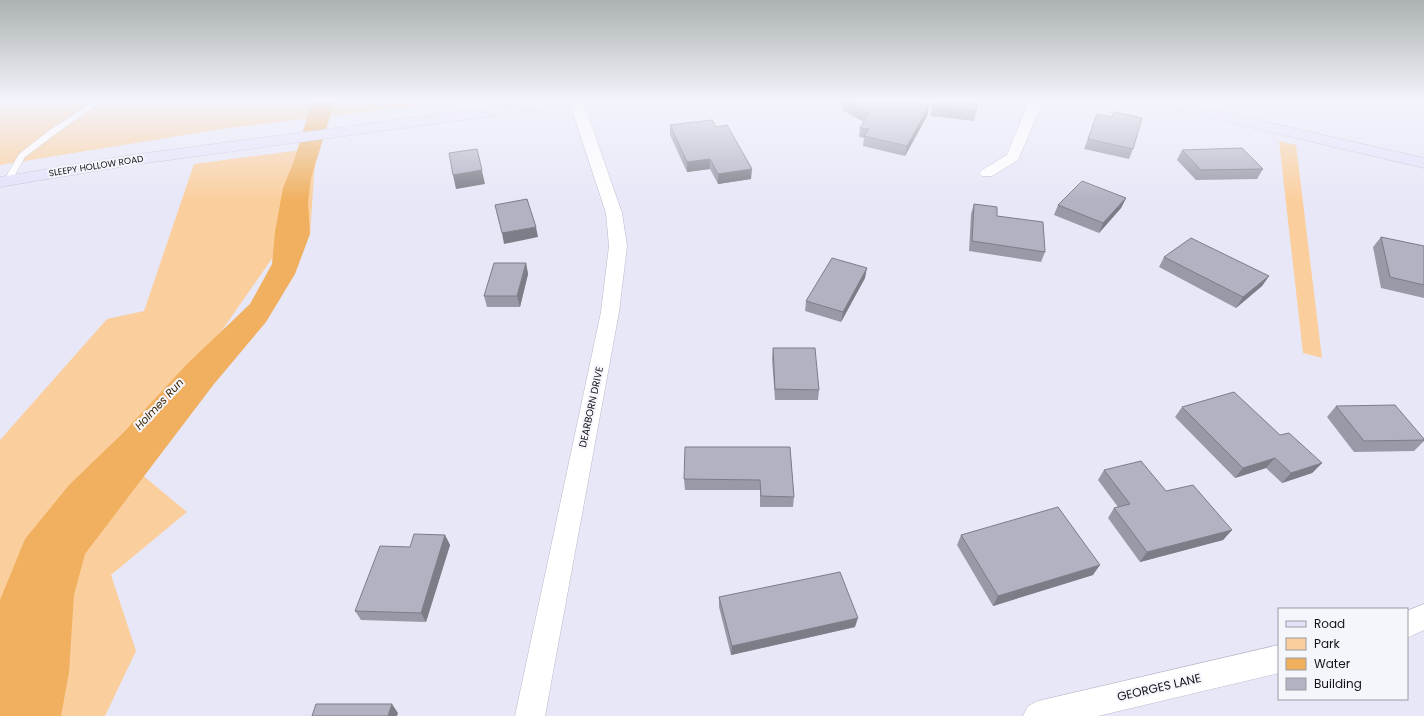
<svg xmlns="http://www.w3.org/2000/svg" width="1424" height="716" font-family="Poppins,sans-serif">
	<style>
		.green { fill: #fbcf9d }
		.water { fill: #f0b05f }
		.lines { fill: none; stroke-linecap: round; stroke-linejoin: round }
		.lane-casing { stroke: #b9baca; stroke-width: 1 }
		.street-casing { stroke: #b9baca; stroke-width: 1 }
		.secondary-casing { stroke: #b9baca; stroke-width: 1 }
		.lane { fill: #fff; fill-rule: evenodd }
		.street { fill: #fff; fill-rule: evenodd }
		.secondary { fill: #e3e1fa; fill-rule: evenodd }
		.wall { fill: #9999a8 }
		.shaded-wall { fill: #7d7d88 }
		.building { fill: #b2b2c3; stroke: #7d7d88 }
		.labels { text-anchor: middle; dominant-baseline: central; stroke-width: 4; stroke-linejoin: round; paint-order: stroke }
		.far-street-label { font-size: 9px; fill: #131319; stroke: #f5f5fc }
		.street-label { font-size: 10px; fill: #131319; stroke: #f5f5fc }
		.water-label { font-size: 11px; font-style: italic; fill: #402703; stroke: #f5f5fc }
		.near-street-label { font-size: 12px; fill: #131319; stroke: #f5f5fc }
	</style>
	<rect width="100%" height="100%" fill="#e7e7f8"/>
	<!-- green -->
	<path class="green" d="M 25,101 L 455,101 L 221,129 L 0,165 L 0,104 Z
		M 1279,141 L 1296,145 L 1322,358 L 1303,353 Z
		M 316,148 L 310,234 L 287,237 L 129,464 L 187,512 L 111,575 L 136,651 L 105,716 L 0,716 L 0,440 L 107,319 L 144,311 L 194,164 Z"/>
	<!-- water -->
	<path class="water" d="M 312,101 L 335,101 L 311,178 L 308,202 L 310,234 L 295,274 L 266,322 L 214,384 L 85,554 L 74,595 L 69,672 L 61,716 L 0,716 L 0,600 L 25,539 L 69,485 L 123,433 L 187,364 L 250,304 L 272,264 L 275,232 L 283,188 L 294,161 Z"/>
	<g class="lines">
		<defs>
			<path id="lane" d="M 95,101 L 102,101 L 57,133 L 25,157 L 11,182 L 5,182 L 4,180 L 19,154 L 51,129 Z"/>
			<path id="street" d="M 569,101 L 583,101 L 622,213 L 627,246 L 619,312 L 545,716 L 515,716 L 601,312 L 609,246 L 606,213 Z
				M 1029,101 L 1043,101 L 1018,160 L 992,176 L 982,176 L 979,173 L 982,170 L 1007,155 Z
				M 1424,604 L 1424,630 L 1407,638 L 1407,611 Z
				M 1279,645 L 1279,673 L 1098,716 L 1023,716 L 1028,706 L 1038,701 Z"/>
			<path id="secondary" d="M 540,101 L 580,101 L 578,104 L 573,105 L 132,165 L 0,187 L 0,177 L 132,155 Z
				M 1148,101 L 1174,101 L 1424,158 L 1424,168 L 1155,105 L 1150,104 Z"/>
		</defs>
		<!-- lane casing -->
		<use href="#lane" class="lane-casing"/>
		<!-- street casing -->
		<use href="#street" class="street-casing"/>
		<!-- secondary casing -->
		<use href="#secondary" class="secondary-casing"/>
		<!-- lane -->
		<use href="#lane" class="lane"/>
		<!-- street -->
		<use href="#street" class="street"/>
		<!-- secondary -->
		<use href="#secondary" class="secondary"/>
	</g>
	<!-- wall -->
	<path class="wall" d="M 839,101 L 919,101 L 929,106 L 927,116 L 905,156 L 863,146 L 864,138 L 859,137 L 860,128 L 864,122 L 842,110 L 842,104 L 839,102 Z
		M 932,101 L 977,101 L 976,111 L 974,121 L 931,116 Z
		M 1097,114 L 1133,149 L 1129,159 L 1084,149 Z
		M 670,125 L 716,127 L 751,179 L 718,184 L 710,169 L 687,172 L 670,135 Z
		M 1182,150 L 1263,169 L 1257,179 L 1196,180 L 1177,160 Z
		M 1126,198 L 1121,208 L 1099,233 L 1054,215 L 1058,205 Z
		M 974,204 L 997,216 L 1045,252 L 1041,262 L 969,251 L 971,214 Z
		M 1381,237 L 1424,246 L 1424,298 L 1381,288 L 1373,247 Z
		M 1164,257 L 1269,276 L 1262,286 L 1236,308 L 1159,267 Z
		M 526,263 L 528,274 L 520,307 L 487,307 L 484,296 Z
		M 865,278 L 841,322 L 805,311 L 806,301 Z
		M 773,348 L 819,390 L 818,400 L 775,400 L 772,359 Z
		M 1336,406 L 1424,439 L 1424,441 L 1414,451 L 1354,452 L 1327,417 Z
		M 1182,407 L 1280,435 L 1322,463 L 1312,473 L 1282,483 L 1266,468 L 1235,478 L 1175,417 Z
		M 790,447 L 794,497 L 793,507 L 760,507 L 760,490 L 685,490 L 684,479 Z
		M 1104,470 L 1166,491 L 1232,530 L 1223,540 L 1140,562 L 1108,518 L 1114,508 L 1118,507 L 1098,480 Z
		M 445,535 L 450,545 L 426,622 L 361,620 L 355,611 L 410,547 Z
		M 961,535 L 1093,575 L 993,606 L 957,545 Z
		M 719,597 L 855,627 L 731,655 L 719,607 Z"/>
	<!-- shaded-wall -->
	<path class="shaded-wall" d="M 929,106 L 927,116 L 905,156 L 907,146 Z
		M 477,149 L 485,184 L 456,189 L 453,175 Z
		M 710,159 L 710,169 L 687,172 L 687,162 Z
		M 752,169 L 751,179 L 718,184 L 718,174 Z
		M 1126,198 L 1121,208 L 1099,233 L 1103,223 Z
		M 536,227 L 538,237 L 504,244 L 502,233 Z
		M 526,263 L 528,274 L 520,307 L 517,296 Z
		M 867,268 L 865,278 L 841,322 L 843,312 Z
		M 1269,276 L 1262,286 L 1236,308 L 1243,297 Z
		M 1275,458 L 1266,468 L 1235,478 L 1243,468 Z
		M 1322,463 L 1312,473 L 1282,483 L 1291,473 Z
		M 1232,530 L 1223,540 L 1140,562 L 1147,552 Z
		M 445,535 L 450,545 L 426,622 L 421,613 Z
		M 1100,565 L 1093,575 L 993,606 L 998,596 Z
		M 858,618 L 855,627 L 731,655 L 732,646 Z
		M 392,704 L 398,713 L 397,716 L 388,716 Z"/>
	<!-- building -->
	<path class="building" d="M 844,101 L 919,101 L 929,106 L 907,146 L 864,136 L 869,129 L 860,128 L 869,114 Z
		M 933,101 L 977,101 L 976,111 L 933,106 Z
		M 1114,112 L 1142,118 L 1133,149 L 1088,139 L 1097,114 L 1112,117 Z
		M 712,120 L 716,127 L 727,125 L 752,169 L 718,174 L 710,159 L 687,162 L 670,125 Z
		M 1242,148 L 1263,169 L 1201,170 L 1182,150 Z
		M 477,149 L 482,170 L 453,175 L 449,153 Z
		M 1082,181 L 1126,198 L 1103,223 L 1058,205 Z
		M 527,199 L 536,227 L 502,233 L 495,205 Z
		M 974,204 L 997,207 L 997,216 L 1043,222 L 1045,252 L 972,241 Z
		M 1381,237 L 1424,246 L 1424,285 L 1390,277 Z
		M 1191,238 L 1269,276 L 1243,297 L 1164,257 Z
		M 832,258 L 867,268 L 843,312 L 806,301 Z
		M 494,263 L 526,263 L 517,296 L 484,296 Z
		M 773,348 L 815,348 L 819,390 L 775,389 Z
		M 1234,392 L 1280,435 L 1289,433 L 1322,463 L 1291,473 L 1275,458 L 1243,468 L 1182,407 Z
		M 1395,405 L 1424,439 L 1424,440 L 1364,441 L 1336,406 Z
		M 685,447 L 790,447 L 794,497 L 761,496 L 760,480 L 684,479 Z
		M 1141,461 L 1166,491 L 1193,485 L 1232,530 L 1147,552 L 1114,508 L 1130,504 L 1104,470 Z
		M 1058,507 L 1100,565 L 998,596 L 961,535 Z
		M 414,534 L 445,535 L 421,613 L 355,611 L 380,546 L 410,547 Z
		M 840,572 L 858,618 L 732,646 L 719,597 Z
		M 316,704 L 392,704 L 388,716 L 312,716 Z"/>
	<!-- sky -->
	<linearGradient id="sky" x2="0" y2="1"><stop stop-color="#abb2b1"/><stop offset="0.5" stop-color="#f4f4fc"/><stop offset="1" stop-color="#f4f4fc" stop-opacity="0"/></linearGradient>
	<rect width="1424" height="201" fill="url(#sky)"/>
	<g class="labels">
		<!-- far-street labels -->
		<g class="far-street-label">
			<text transform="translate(96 166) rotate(-9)">SLEEPY HOLLOW ROAD</text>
		</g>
		<!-- street labels -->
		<g class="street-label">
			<text transform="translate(591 407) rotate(-78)">DEARBORN DRIVE</text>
		</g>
		<!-- water labels -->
		<g class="water-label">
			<text transform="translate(159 404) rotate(-47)">Holmes Run</text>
		</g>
		<!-- near-street labels -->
		<g class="near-street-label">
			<text transform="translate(1159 687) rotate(-13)">GEORGES LANE</text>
		</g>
	</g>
	<!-- legend -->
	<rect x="1278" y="608" width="130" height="92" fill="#f5f5fc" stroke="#9b9ba1"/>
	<rect x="1286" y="621" width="20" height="6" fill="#e3e1fa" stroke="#9b9ba1"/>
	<text x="1314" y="628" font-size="12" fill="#131319">Road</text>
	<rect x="1286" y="638" width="20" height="12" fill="#fbcf9d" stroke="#9b9ba1"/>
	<text x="1314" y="648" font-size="12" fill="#131319">Park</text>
	<rect x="1286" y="658" width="20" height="12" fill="#f0b05f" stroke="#9b9ba1"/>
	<text x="1314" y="668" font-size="12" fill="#131319">Water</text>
	<rect x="1286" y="678" width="20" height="12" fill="#b2b2c3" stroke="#9b9ba1"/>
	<text x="1314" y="688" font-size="12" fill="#131319">Building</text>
</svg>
